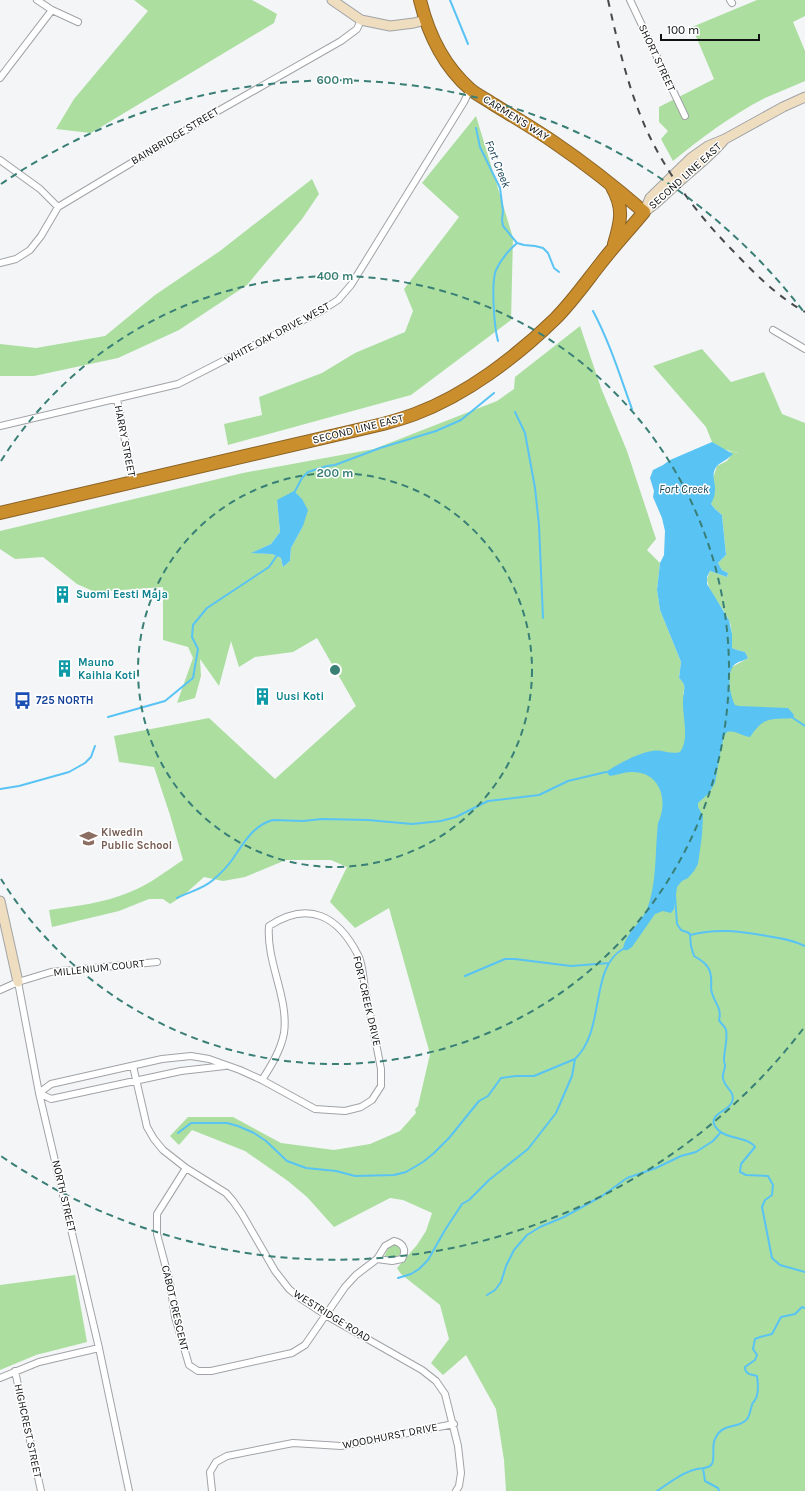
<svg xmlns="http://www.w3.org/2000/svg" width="805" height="1491" font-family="Karla,sans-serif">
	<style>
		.green { fill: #acdea0; fill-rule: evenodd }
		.water { fill: #59c3f4 }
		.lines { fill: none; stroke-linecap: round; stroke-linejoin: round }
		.stream { stroke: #59c3f4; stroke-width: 2 }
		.street-casing { stroke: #a1a3a6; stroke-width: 8 }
		.secondary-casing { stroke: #a1a3a6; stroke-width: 11 }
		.highway-casing { stroke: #8a6224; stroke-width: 14 }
		.street { stroke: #fff; stroke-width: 6 }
		.secondary { stroke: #efddc0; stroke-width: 9 }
		.highway { stroke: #cb8e2d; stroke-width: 12 }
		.rail { stroke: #47484a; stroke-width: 2; stroke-dasharray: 7 7; stroke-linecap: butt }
		.ring { fill: none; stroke: #397f75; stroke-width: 2; stroke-dasharray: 7 5 }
		.labels { text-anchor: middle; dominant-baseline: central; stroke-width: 3; stroke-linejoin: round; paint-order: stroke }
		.street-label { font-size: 11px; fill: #101112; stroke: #fff }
		.culture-label { font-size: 11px; font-weight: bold; fill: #0d838f; stroke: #fff; text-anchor: start }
		.transit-label { font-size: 11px; font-weight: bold; fill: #164399; stroke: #fff; text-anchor: start }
		.education-label { font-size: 11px; font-weight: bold; fill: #785e54; stroke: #fff; text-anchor: start }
		.water-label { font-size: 12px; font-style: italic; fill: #134155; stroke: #fff }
		.centre { fill: #397f75; stroke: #fff; stroke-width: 2 }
		.ring-label { font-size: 12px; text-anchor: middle; font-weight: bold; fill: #397f75; stroke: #fff; stroke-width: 3; stroke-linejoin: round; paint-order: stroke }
	</style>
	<rect width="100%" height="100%" fill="#f3f5f7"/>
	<!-- green -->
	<path class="green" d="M 134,0 L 252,0 L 277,14 L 274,23 L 91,133 L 56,129 L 74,99 L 148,11 Z
		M 757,0 L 805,0 L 805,16 L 793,22 L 805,51 L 805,81 C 792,87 778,92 765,98 C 732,115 701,138 673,161 L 661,139 L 668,131 L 659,122 L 659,107 L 714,79 L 692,27 Z
		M 476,116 L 513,238 L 511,320 L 411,395 L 228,445 L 224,424 L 262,415 L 259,397 L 322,373 L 355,353 L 405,332 L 413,311 L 404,289 L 459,217 L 422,183 Z
		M 312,179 L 319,194 L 302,219 L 247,285 L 179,330 L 118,358 L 34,376 L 0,376 L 0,344 L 36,348 L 105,336 L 155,295 L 220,251 Z
		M 580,326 L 601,388 L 627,451 L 656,539 L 647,550 L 660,563 L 657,590 L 660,610 L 681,662 L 679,678 C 685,683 685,687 683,695 L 748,658 L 745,652 L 737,650 L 732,648 C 731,639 733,629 729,620 C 723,606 709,595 707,579 L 710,571 L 727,577 L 728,573 L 722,570 L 718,563 L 726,555 L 722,515 L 715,509 L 711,504 L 715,491 L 713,478 L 717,466 L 727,461 L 732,454 L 729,451 L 739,453 L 722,449 L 712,442 L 706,427 L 653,366 L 702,349 L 731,382 L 764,372 L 782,414 L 805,423 L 805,1491 L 506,1491 L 504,1460 L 496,1409 L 466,1355 L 443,1375 L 431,1363 L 449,1339 L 440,1305 L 401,1274 L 397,1268 L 417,1245 L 426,1231 L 432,1213 L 403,1200 L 390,1198 L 334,1227 L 307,1197 L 288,1181 L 245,1151 L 192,1130 L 179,1145 L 170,1136 L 188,1117 L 233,1117 L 281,1143 L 334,1150 L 370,1144 L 400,1131 L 416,1113 L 415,1109 L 418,1106 L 430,1054 L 389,908 L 355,928 L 330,902 L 347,867 L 331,860 L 286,860 L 245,877 L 223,881 L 204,877 L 184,895 L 170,904 L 163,899 L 149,899 L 119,911 L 52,927 L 49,910 C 76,906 104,903 130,892 C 149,885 166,871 183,860 L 170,815 L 154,767 L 119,762 L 114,736 L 209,718 L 275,779 L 356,706 L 317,638 L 293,652 L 255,657 L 239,667 L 231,641 L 219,686 L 200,659 L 201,676 L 195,698 L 177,703 L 193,658 L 188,647 L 163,640 L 163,587 L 95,592 L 77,584 L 43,557 L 15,559 L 0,549 L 0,531 L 243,473 L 374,449 L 497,401 L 514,389 L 515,377 ZM 277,500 L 303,526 L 291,548 L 290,561 L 283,567 L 281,558 L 272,554 L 252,553 L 271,544 L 280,532 Z
		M 392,1244 L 396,1244 L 400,1247 C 403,1259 393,1258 384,1257 L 389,1246 Z
		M 75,1275 L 87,1342 L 36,1355 L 0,1370 L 0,1285 Z"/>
	<!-- water -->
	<path class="water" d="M 712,442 L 733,454 C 727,460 721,462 717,466 C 710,474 716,483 715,491 C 715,495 713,500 711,504 L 715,509 L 722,515 L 726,555 L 718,563 L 722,570 L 728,573 L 727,577 L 710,571 L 707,577 L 707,584 L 729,620 L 732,634 L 732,648 L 737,650 L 745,652 L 748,658 C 744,661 738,661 734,665 C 726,674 730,696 735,705 L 739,706 L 788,708 L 794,715 L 793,718 C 770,720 765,715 750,737 C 741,736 736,730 727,732 L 724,736 L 721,749 L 715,783 L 709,793 L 698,803 L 698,807 L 703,816 L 702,835 L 698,864 L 694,871 L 688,878 L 682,881 L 677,887 L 674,909 L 671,913 L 663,911 L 655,914 L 632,947 C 629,949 626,952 623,949 C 625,934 641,923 647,909 C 657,884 655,850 658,823 C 669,800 660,771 631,772 C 624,772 617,775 610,776 L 606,772 C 618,764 638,753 652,751 C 662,749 670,755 680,752 C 690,739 682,715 683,700 C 683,695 685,690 684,685 C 683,682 681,680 679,678 L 681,662 L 660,610 L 657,590 L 660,563 L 664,555 L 665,531 L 662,518 L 653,497 L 654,491 L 650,478 L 653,470 L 663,465 L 670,460 Z
		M 294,491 L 302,499 L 308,510 L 303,526 L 291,548 L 290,561 L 283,567 L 281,558 L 272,554 L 251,553 L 271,544 L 280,532 L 277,500 Z"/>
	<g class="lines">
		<!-- stream -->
		<path class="stream" d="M 450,0 L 468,44
			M 476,128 L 480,147 L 500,188 L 503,211 L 502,220 L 503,226 L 517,243 L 524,245 L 535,246 L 543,248 L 548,253 L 554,268 L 559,272
			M 593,311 C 610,343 620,376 632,409
			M 498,341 C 494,327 491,282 496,270 C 501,259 508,251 517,243
			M 515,412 L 525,433 L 535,488 L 539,525 L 543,618
			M 294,493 L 302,478 L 308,472 L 327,466 L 335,465 L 380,448 L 436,431 L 461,420 L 494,393
			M 108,717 L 165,701 L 193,678 L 198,649 L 192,637 L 193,625 L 207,608 L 269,567 L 278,554
			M 793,718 L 805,726
			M 0,789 L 19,786 L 69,772 L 85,763 L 91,757 L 95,746
			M 675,896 L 677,924 L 681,930 L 689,933 L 690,935
			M 177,898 C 189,892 203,889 213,880 C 220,874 227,867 232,860 C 243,844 253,825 273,820 L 303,821 L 322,819 L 368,820 L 412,824 L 441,821 L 456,817 L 488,801 L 539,795 L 568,781 L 606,772
			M 690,935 L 691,946 L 694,956 C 703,961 710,966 711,977 C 712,983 710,988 712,993 C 715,1004 722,1008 719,1020 C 721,1024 725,1026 726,1030 C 728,1038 724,1051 724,1060 C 724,1062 725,1064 725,1066 C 725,1070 722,1074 723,1078 C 724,1088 736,1091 732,1102 C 729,1111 708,1114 715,1126 C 723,1140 748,1136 755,1147 L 741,1164 L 740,1172 L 746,1175 L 768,1176 L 773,1185 L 772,1195 L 765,1200 L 762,1207 L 772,1258 L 780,1265 L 805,1272
			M 690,935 C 717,928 740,931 767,936 C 780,938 793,940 805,946
			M 465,976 L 505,959 L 515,959 L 571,966 L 609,963
			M 178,1133 L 191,1123 L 227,1123 L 238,1126 L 254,1133 L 266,1141 L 287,1161 L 306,1168 L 336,1171 L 355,1176 L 394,1175 L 406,1172 L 423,1162 L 434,1153 L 449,1138 L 479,1101 L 488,1096 L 501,1078 L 516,1076 L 534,1076 L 575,1059 C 606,1030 589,968 623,949
			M 398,1278 L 411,1274 L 419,1269 L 428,1260 L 445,1230 L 462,1204 L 469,1200 L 489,1180 L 528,1149 L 556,1113 L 572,1076 L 575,1059
			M 487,1295 L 495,1290 L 501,1282 L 506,1266 L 514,1250 L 527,1235 L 540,1227 L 564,1217 L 602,1196 L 627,1178 L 656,1168 L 681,1156 L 696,1152 L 713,1141 L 721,1132
			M 703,1468 L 705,1481 L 718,1488 L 719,1491
			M 657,1491 C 669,1483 683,1472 697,1469 C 702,1468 707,1469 711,1465 C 716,1461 711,1447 715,1439 C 722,1423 735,1429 745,1421 C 750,1418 750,1410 752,1405 C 752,1403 754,1402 755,1400 C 759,1394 758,1383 757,1376 C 751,1374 745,1375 745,1367 L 755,1360 L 757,1355 L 753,1349 L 755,1339 L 760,1337 L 772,1334 L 781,1317 L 795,1314 L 802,1307 L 805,1308"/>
		<defs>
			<path id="street" d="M 37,0 L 52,10 L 78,22
				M 630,0 L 685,116
				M 730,0 L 732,3
				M 0,78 L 52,10
				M 0,160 L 40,189 L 58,207
				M 0,263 L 16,259 L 30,250 L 41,236 L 58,207 L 211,115 L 341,41 L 357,29 L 361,20
				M 773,330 L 805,349
				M 117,399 L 133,482
				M 0,426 L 178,384 L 321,311 L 338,300 L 351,285 L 464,102 L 470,89
				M 18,982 L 39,1093 L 99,1348 L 129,1491
				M 0,990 L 18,982 L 51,972 L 157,962
				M 133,1066 L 147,1127 L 154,1139 L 163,1150 L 186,1168 L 226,1193 L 233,1201 L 242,1214 L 275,1271 L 289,1289 L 300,1298 L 327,1316 L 422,1370 L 436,1381 L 445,1394 L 458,1446 L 461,1473 L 459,1486 L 456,1491
				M 39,1093 L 51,1084 L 162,1059 L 191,1056 L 209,1059 L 240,1070 L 262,1080 L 315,1109 L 345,1111 L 361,1107 L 372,1100 L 381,1086 L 381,1069 C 376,1042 370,1015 365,988 C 363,978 363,964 358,955 C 338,916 309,900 269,926 C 266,962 289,998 284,1033 C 281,1050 271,1066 262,1080
				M 39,1093 L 51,1099 L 181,1071 L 225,1066
				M 186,1168 L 157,1214 L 157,1234 L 170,1283 L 175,1317 L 189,1365 L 198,1371 L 211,1371 L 292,1353 L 305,1345 L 345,1287 L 356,1275 L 377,1259
				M 394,1241 C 403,1243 407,1250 402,1259 L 392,1261 L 377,1259 L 385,1246 Z
				M 15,1371 L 41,1491
				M 0,1378 L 39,1362 L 99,1348
				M 212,1491 L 210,1472 L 216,1462 L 227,1456 L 293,1443 L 341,1446 L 454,1424"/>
			<path id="secondary" d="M 332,0 L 361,20 L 390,26 L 414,23 L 425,20
				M 644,212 L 650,198 L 691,158 L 708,146 L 725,139 L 783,107 L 805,97
				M 644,212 C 658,203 666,193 679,182 C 694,168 711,156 724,140
				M 0,901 L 18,982"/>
			<path id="highway" d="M 612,187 C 624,208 621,221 614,244
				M 0,513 L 383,424 C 394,421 404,418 415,414 C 466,395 516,357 555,319 C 572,302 586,282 601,263 C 614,246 630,229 644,212 C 615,187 586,164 555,143 C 535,129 514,117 493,104 C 486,99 477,95 470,89 C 444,66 428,33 420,0"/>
		</defs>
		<!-- street casing -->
		<use href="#street" class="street-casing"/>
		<!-- secondary casing -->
		<use href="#secondary" class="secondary-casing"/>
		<!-- highway casing -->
		<use href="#highway" class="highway-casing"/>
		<!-- street -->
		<use href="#street" class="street"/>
		<!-- secondary -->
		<use href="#secondary" class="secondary"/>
		<!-- highway -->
		<use href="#highway" class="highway"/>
		<!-- rail -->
		<path class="rail" d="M 608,0 C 618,44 628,89 647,131 C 669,178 702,220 738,256 C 758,277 780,298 805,312"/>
	</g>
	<!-- distance rings -->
	<g class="ring">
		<circle cx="335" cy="670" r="197"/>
		<path d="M1 461A394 394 0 1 1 1 879"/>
		<path d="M803 1029A590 590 0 0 1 1 1156M1 184A590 590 0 0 1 803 311"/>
	</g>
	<!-- icons -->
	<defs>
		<symbol id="building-bare" viewBox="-9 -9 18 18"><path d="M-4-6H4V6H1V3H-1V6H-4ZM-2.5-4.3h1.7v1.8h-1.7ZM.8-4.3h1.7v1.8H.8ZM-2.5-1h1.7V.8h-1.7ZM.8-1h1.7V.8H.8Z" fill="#0f9aa8" stroke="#fff" stroke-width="2.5" paint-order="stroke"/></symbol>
		<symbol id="bus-bare" viewBox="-9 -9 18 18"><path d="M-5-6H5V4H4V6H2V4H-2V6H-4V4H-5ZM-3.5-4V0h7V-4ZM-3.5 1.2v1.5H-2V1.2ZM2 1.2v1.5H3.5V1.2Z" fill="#1a4fb4" stroke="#fff" stroke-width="2.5" paint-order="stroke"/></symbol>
		<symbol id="school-bare" viewBox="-9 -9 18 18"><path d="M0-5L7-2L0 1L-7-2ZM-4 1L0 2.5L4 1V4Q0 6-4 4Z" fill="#8d6e63" stroke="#fff" stroke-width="2.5" paint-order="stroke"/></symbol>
	</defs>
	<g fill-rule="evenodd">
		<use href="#building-bare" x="50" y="582" width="25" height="25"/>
		<use href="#building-bare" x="52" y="656" width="25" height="25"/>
		<use href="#building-bare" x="250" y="684" width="25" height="25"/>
		<use href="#bus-bare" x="10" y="688" width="25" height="25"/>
		<use href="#school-bare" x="76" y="826" width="25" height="25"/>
	</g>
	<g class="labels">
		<!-- street labels -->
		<g class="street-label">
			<text transform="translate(657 58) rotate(65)">SHORT STREET</text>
			<text transform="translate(516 118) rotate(32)">CARMEN'S WAY</text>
			<text transform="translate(175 136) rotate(-31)">BAINBRIDGE STREET</text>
			<text transform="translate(685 176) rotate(-42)">SECOND LINE EAST</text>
			<text transform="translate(277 333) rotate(-28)">WHITE OAK DRIVE WEST</text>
			<text transform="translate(358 429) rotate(-14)">SECOND LINE EAST</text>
			<text transform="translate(125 441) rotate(79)">HARRY STREET</text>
			<text transform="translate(99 968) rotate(-6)">MILLENIUM COURT</text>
			<text transform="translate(367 1001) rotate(77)">FORT CREEK DRIVE</text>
			<text transform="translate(64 1196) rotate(77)">NORTH STREET</text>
			<text transform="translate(175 1308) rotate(77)">CABOT CRESCENT</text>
			<text transform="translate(332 1316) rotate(32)">WESTRIDGE ROAD</text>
			<text transform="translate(28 1431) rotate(78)">HIGHCREST STREET</text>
			<text transform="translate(390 1436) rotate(-11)">WOODHURST DRIVE</text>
		</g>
		<!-- culture labels -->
		<g class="culture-label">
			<text x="76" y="594">Suomi Eesti Maja</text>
			<text x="78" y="662">Mauno<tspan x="78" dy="13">Kaihla Koti</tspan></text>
			<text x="276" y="696">Uusi Koti</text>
		</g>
		<!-- transit labels -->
		<g class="transit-label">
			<text x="36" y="700">725 NORTH</text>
		</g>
		<!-- education labels -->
		<g class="education-label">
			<text x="101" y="832">Kiwedin<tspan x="101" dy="13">Public School</tspan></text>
		</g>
		<!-- water labels -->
		<g class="water-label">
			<text transform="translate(498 164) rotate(68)">Fort Creek</text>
			<text x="684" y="489">Fort Creek</text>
		</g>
	</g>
	<circle cx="335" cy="670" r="6" class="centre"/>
	<g class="ring-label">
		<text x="335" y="84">600 m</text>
		<text x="335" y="280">400 m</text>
		<text x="335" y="477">200 m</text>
	</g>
	<!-- scale -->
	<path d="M661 34v6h98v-6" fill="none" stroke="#101112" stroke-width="2"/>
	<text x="667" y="34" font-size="12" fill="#101112" stroke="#ffffff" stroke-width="3" paint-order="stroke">100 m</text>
</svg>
